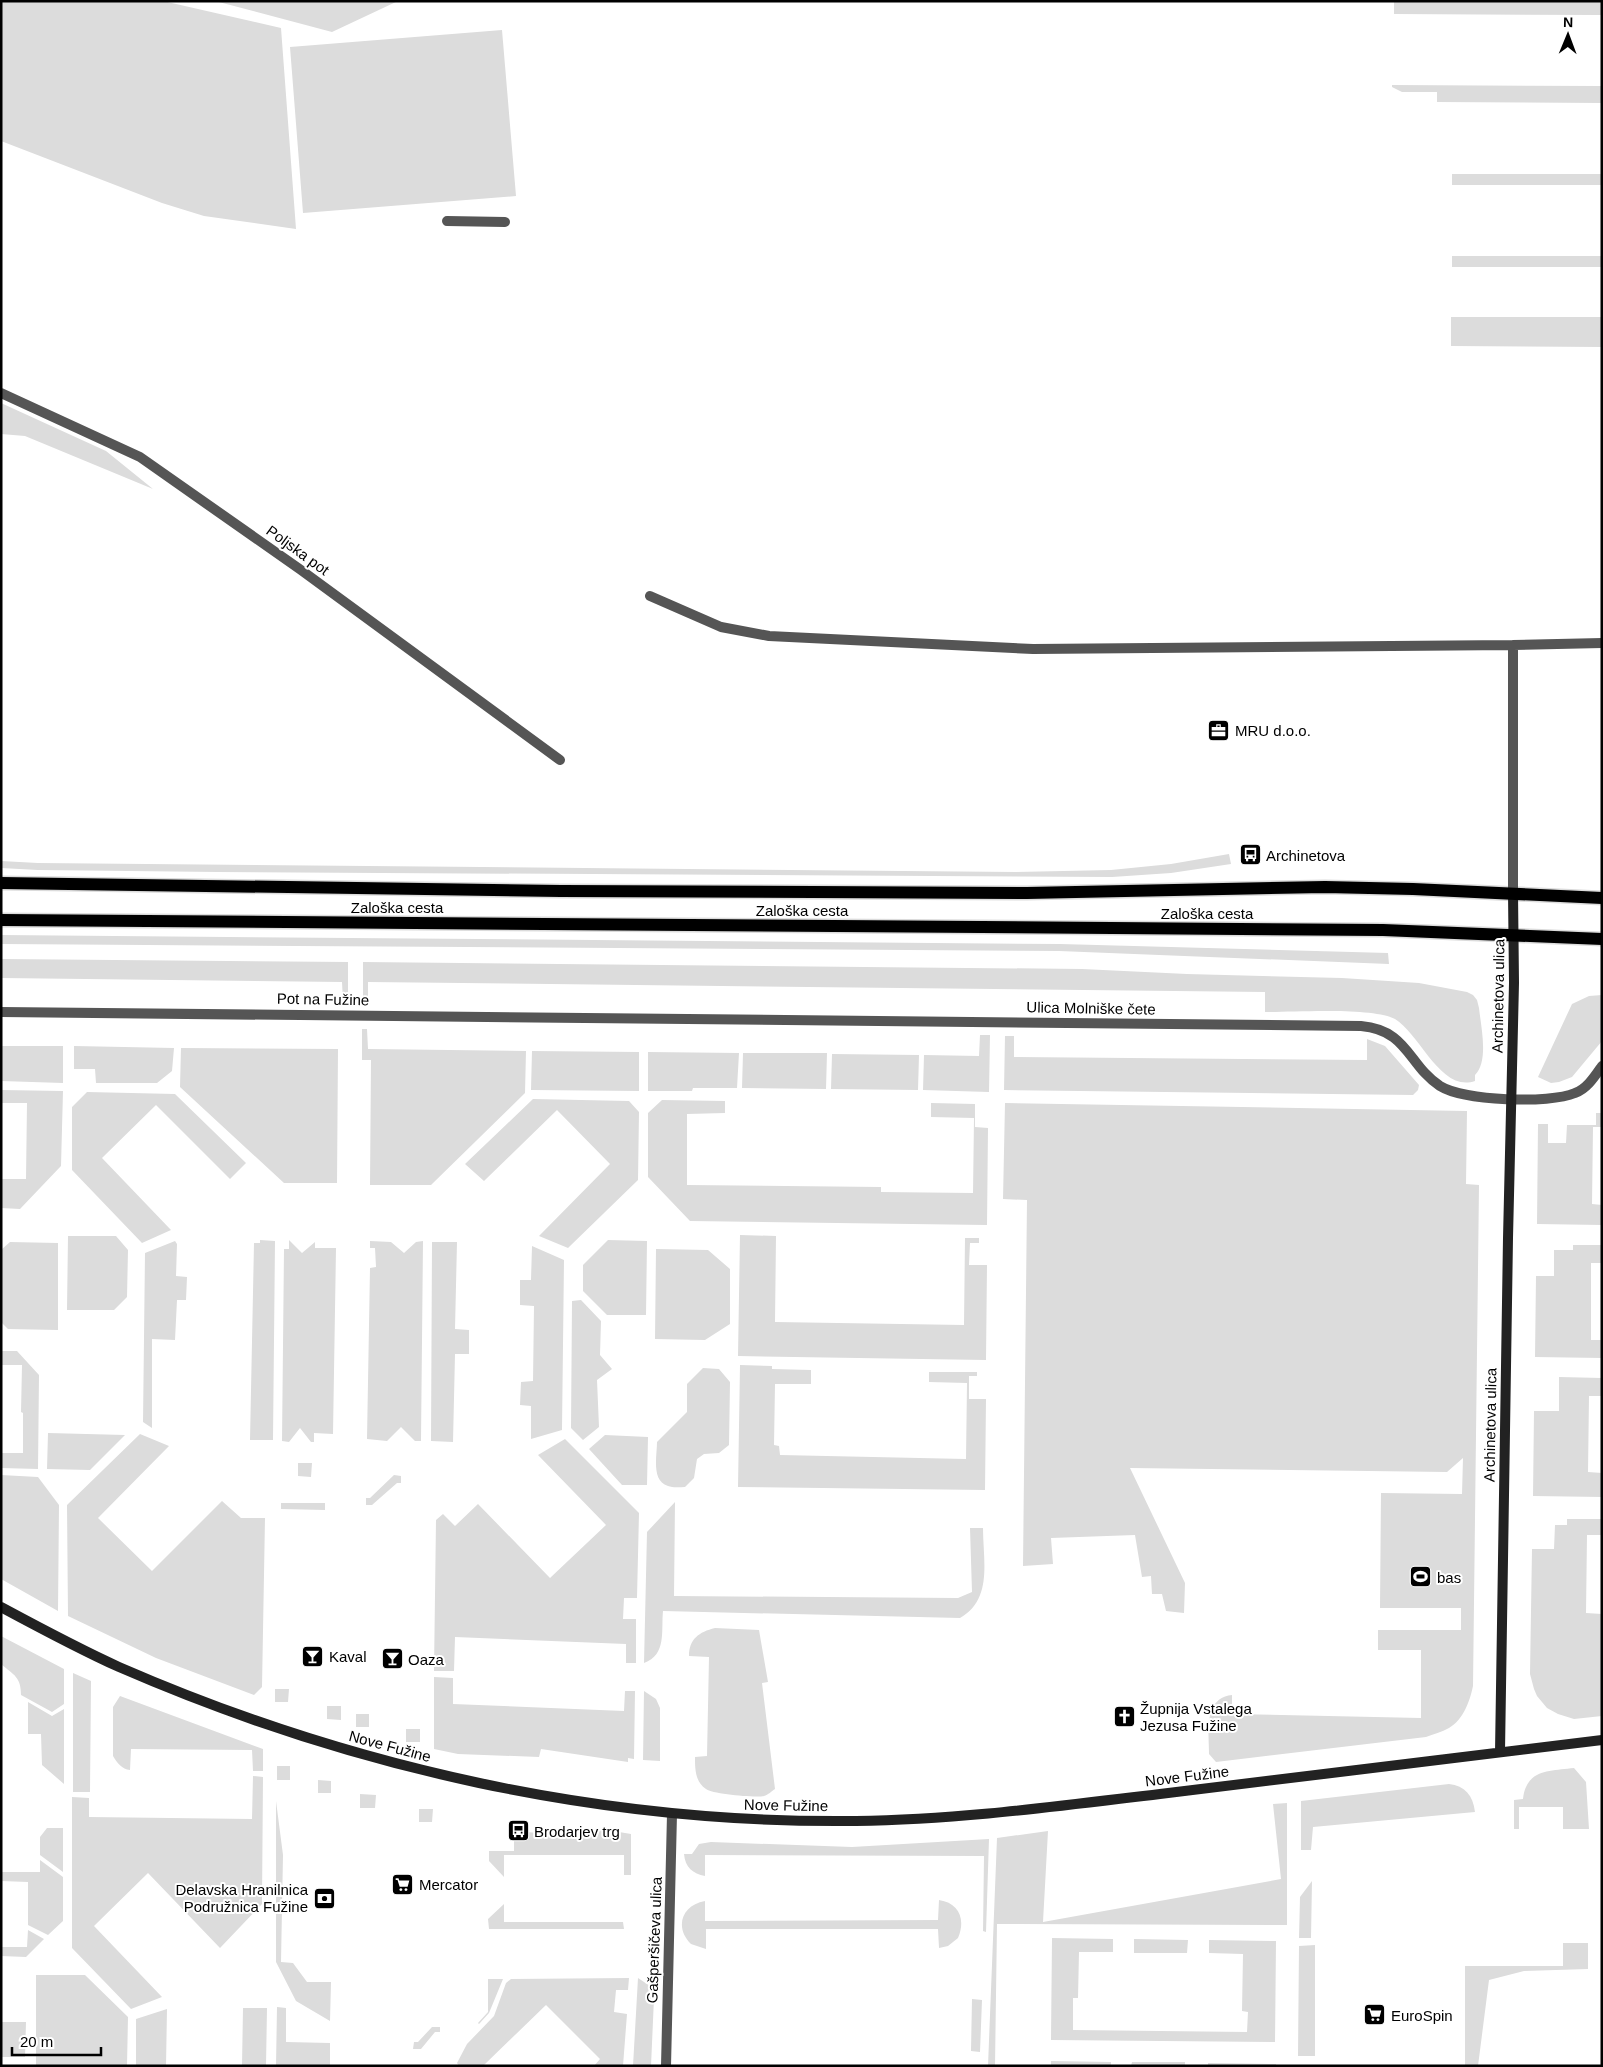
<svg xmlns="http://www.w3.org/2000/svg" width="1603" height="2067" font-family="Helvetica,sans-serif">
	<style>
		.green { fill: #dcdcdc }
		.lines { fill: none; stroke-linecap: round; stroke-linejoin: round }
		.primary-casing { stroke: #dbdbdb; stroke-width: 15 }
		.street { stroke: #555; stroke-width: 10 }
		.secondary { stroke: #222; stroke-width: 10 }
		.primary { stroke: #000; stroke-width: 12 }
		.labels { text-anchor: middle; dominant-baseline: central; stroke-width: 4; stroke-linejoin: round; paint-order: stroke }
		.street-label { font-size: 15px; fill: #000; stroke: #fff }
		.poi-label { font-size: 15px; fill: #000; stroke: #fff; text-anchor: start }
	</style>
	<rect width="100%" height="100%" fill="#fff"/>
	<!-- green -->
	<path class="green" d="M 1,1 L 163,1 L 281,28 L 296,229 L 204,216 L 162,203 L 1,141 Z
		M 215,1 L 398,1 L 332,32 Z
		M 1394,1 L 1602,1 L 1602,15 L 1394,14 Z
		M 502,30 L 516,196 L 303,213 L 290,47 Z
		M 1392,85 L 1602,86 L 1602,103 L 1437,102 L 1437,92 L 1402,92 L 1392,87 Z
		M 1452,174 L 1602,174 L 1602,185 L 1452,185 Z
		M 1452,256 L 1602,256 L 1602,267 L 1452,267 Z
		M 1451,317 L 1602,317 L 1602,347 L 1451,346 Z
		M 1,403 L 106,451 L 153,489 L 25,436 L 1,434 Z
		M 1229,854 L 1231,864 L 1171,873 L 1112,877 L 218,872 L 38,870 L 1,868 L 1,861 L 38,863 L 1016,872 L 1111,870 L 1171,864 Z
		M 1,935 L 1060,944 L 1388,953 L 1389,964 L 1059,951 L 1,944 Z
		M 1,959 L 348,962 L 348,1002 L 343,1002 L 342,982 L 1,978 Z
		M 363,962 L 1082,969 L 1187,974 L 1342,978 L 1419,983 L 1467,992 L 1473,995 L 1477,1000 L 1479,1008 C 1481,1027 1489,1061 1475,1075 L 1475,1081 C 1441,1093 1420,1034 1395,1019 C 1373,1007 1294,1012 1265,1012 L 1265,992 L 368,982 L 368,1002 L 363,1002 Z
		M 1602,995 L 1602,1041 L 1572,1077 L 1559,1082 L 1551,1083 L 1538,1077 L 1572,1004 L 1589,996 Z
		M 362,1029 L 367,1029 L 368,1049 L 526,1051 L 525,1093 L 431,1185 L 370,1185 L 371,1060 L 362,1060 Z
		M 980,1035 L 990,1035 L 989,1092 L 923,1090 L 924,1055 L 979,1056 Z
		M 1005,1036 L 1014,1036 L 1014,1057 L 1367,1060 L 1367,1039 L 1385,1046 L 1419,1085 L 1418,1090 L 1413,1095 L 1004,1090 Z
		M 1,1046 L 63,1046 L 63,1083 L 1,1081 Z
		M 74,1046 L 174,1048 L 172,1071 L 157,1083 L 96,1083 L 95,1069 L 74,1069 Z
		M 181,1048 L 338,1049 L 337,1183 L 284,1183 L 180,1087 Z
		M 532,1051 L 639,1052 L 639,1091 L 531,1090 Z
		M 648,1052 L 739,1053 L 737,1088 L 693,1088 L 692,1091 L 648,1091 Z
		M 743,1053 L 827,1053 L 826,1089 L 742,1088 Z
		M 832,1054 L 919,1055 L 918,1090 L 831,1089 Z
		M 1,1090 L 63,1091 L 61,1166 L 20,1209 L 1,1208 L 1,1179 L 26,1179 L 27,1103 L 1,1103 Z
		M 87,1092 L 175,1094 L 246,1163 L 230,1179 L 156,1105 L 102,1158 L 171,1230 L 142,1243 L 72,1170 L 72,1107 Z
		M 533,1099 L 629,1101 L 639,1112 L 638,1180 L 568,1248 L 539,1236 L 610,1164 L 557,1110 L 484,1181 L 465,1164 Z
		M 662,1100 L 725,1101 L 725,1113 L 687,1114 L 687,1185 L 881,1187 L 881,1192 L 973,1193 L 974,1118 L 931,1117 L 931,1103 L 975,1104 L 975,1127 L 988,1128 L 987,1225 L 690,1221 L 648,1177 L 648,1113 Z
		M 1005,1103 L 1467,1111 L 1466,1184 L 1479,1185 L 1473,1686 C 1470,1701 1463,1720 1449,1728 C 1442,1732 1433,1734 1426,1737 L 1216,1762 L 1209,1754 C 1209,1733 1203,1698 1232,1695 L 1232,1714 L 1421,1718 L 1421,1650 L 1378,1650 L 1378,1630 L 1461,1630 L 1461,1608 L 1380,1608 L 1381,1493 L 1462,1494 L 1463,1458 L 1447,1472 L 1130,1468 L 1185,1583 L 1184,1613 L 1166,1611 L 1162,1594 L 1152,1594 L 1151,1576 L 1142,1577 L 1135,1535 L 1051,1538 L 1053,1564 L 1023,1566 L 1027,1200 L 1003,1199 Z
		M 1596,1113 L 1602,1113 L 1602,1127 L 1593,1127 L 1592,1204 L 1602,1205 L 1602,1225 L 1537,1224 L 1538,1124 L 1548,1124 L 1548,1143 L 1566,1143 L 1567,1125 L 1596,1125 Z
		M 740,1235 L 776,1236 L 775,1322 L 964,1325 L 965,1238 L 979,1238 L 979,1243 L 970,1243 L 969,1265 L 987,1265 L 986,1360 L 738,1356 Z
		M 68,1236 L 116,1236 L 128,1250 L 127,1297 L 114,1310 L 67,1310 Z
		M 260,1240 L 275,1241 L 273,1440 L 250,1440 L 254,1243 L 260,1243 Z
		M 289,1240 L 302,1253 L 315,1242 L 315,1248 L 336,1248 L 333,1434 L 314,1433 L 314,1442 L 311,1442 L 300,1428 L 289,1442 L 282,1441 L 284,1249 L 289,1249 Z
		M 608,1240 L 647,1241 L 646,1315 L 607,1315 L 583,1291 L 583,1265 Z
		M 175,1241 L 177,1244 L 176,1276 L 187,1277 L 186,1300 L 177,1300 L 175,1340 L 152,1339 L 152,1428 L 143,1422 L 145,1253 Z
		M 370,1241 L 391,1242 L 404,1253 L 416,1242 L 423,1241 L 421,1441 L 415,1441 L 401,1427 L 387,1441 L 367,1439 L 370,1268 L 376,1267 L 375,1248 L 370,1248 Z
		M 10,1242 L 58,1243 L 58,1330 L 8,1329 L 1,1322 L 1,1250 Z
		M 432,1242 L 457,1242 L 455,1329 L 469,1330 L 469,1354 L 455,1354 L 453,1442 L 431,1441 Z
		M 1573,1245 L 1602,1245 L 1602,1263 L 1591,1263 L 1591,1340 L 1602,1340 L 1602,1358 L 1535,1357 L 1536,1276 L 1554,1276 L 1554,1250 L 1573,1250 Z
		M 532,1246 L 564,1260 L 562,1430 L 531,1439 L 531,1406 L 520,1405 L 521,1382 L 533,1381 L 534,1306 L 520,1305 L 520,1280 L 531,1280 Z
		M 656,1249 L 708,1250 L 730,1269 L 730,1324 L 705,1340 L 655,1339 Z
		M 581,1300 L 601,1321 L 600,1355 L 612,1369 L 597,1380 L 599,1427 L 583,1440 L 571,1428 L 572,1301 Z
		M 1,1351 L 17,1351 L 39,1375 L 38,1469 L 1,1468 L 1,1453 L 23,1453 L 23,1413 L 21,1412 L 22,1365 L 1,1365 Z
		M 740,1365 L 772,1366 L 772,1369 L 811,1370 L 811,1384 L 775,1384 L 774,1445 L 779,1446 L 780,1455 L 966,1459 L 967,1383 L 929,1382 L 929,1372 L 977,1372 L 977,1376 L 969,1376 L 969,1399 L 986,1399 L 985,1490 L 738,1487 Z
		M 703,1368 L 719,1369 L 730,1382 L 729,1445 L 719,1453 L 704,1454 L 697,1459 L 694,1478 L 685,1487 C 680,1487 673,1488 668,1486 C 651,1481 657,1456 657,1442 L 687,1412 L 687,1384 Z
		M 1559,1377 L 1602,1378 L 1602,1396 L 1589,1396 L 1588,1472 L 1602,1473 L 1602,1497 L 1533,1496 L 1534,1411 L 1559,1411 Z
		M 48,1433 L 125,1435 L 90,1470 L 47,1469 Z
		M 140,1434 L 169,1446 L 98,1518 L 152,1571 L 222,1501 L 241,1518 L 265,1518 L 262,1687 L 254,1695 L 156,1658 L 68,1616 L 67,1505 Z
		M 605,1435 L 648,1437 L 647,1485 L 622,1485 L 589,1449 Z
		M 565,1439 L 639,1513 L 637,1598 L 624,1598 L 623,1619 L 636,1619 L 636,1663 L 626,1663 L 626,1644 L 455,1637 L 454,1671 L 434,1671 L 436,1520 L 443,1514 L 455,1526 L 478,1504 L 550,1578 L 606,1525 L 538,1455 Z
		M 298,1463 L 312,1463 L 311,1477 L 298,1476 Z
		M 1,1475 L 38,1477 L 59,1505 L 58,1611 L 1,1579 Z
		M 394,1475 L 401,1476 L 401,1483 L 397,1483 L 372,1505 L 366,1505 L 366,1498 L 370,1498 Z
		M 675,1502 L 674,1596 L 958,1598 L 972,1592 L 970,1528 L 983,1528 C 983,1561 993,1599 960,1618 L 663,1611 C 661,1630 667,1655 644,1663 L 647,1532 Z
		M 281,1503 L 325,1503 L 325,1510 L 281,1509 Z
		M 1567,1519 L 1602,1519 L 1602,1535 L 1587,1535 L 1586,1613 L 1602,1614 L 1602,1716 L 1574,1719 L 1558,1714 L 1547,1708 L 1537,1696 L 1534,1689 L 1530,1674 L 1532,1549 L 1554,1549 L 1555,1525 L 1567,1525 Z
		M 715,1628 L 759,1630 L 768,1682 L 762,1683 L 775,1789 C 772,1791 768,1795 764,1796 C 756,1798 712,1794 706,1789 C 695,1782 695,1768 695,1757 L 707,1756 L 709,1657 L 689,1656 C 689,1639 699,1632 715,1628 Z
		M 1,1636 L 64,1669 L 64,1704 L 52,1712 L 21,1695 C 21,1677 14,1675 1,1664 Z
		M 73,1673 L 91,1681 L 90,1792 L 73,1792 Z
		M 434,1677 L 453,1678 L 453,1704 L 624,1711 L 625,1691 L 635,1691 L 634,1759 L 628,1758 L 628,1762 L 541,1749 L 539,1757 L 458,1754 L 434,1749 Z
		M 275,1689 L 289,1689 L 288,1702 L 275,1702 Z
		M 644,1691 L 656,1699 L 660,1708 L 660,1761 L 643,1760 Z
		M 120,1696 L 263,1749 L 263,1771 L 253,1771 L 252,1750 L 131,1749 L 130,1770 C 122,1769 117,1763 113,1756 L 113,1707 Z
		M 28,1702 L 52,1716 L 64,1709 L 64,1784 L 42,1765 L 41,1734 L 28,1734 Z
		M 327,1706 L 341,1706 L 341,1720 L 327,1719 Z
		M 356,1714 L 369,1714 L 369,1727 L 356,1727 Z
		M 406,1729 L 420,1729 L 420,1742 L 406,1742 Z
		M 277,1766 L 290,1766 L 290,1780 L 277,1780 Z
		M 1574,1768 L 1586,1782 L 1589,1829 L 1563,1829 L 1563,1807 L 1519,1807 L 1519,1829 L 1514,1829 L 1514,1800 L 1523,1799 C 1526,1769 1550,1771 1574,1768 Z
		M 253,1776 L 263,1777 L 262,1904 L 220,1948 L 148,1873 L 94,1926 L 162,1997 L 131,2009 L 72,1948 L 72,1797 L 89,1798 L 89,1817 L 252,1819 Z
		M 318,1780 L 331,1781 L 331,1793 L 318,1793 Z
		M 1449,1784 C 1465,1786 1473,1795 1475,1812 L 1313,1827 L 1311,1850 L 1301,1850 L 1301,1801 Z
		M 360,1794 L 376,1795 L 375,1808 L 360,1808 Z
		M 276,1801 L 283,1855 L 281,1962 L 293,1963 L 307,1982 L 331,1982 L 330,2021 L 296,2001 L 276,1962 Z
		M 1287,1803 L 1287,1925 L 997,1924 L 995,2066 L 988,2066 L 997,1838 L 1048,1831 L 1043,1922 L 1281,1879 L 1273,1804 Z
		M 419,1809 L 433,1809 L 432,1822 L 419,1822 Z
		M 47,1828 L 63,1828 L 63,1872 L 40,1855 L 40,1837 Z
		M 607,1830 L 631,1834 L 631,1875 L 624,1875 L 624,1855 L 504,1855 L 504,1877 L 489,1861 L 489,1851 L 514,1851 L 514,1835 L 523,1836 L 525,1832 L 556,1834 Z
		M 989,1839 L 986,1932 L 983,1931 L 984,1856 L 705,1855 L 705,1876 C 693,1874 685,1867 684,1854 L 692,1854 L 699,1844 L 711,1842 L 852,1847 Z
		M 40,1860 L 63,1877 L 63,1921 L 48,1935 L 28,1925 L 28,1882 L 1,1881 L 1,1872 L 40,1872 Z
		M 1312,1881 L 1311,1938 L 1299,1938 L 1300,1897 Z
		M 939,1900 C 959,1903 966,1919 958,1938 L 948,1946 L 939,1948 L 938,1929 L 706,1929 L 706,1949 L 691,1944 C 674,1927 682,1905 705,1901 L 705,1921 L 938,1920 Z
		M 504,1904 L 504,1922 L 623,1922 L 624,1929 L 489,1929 L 488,1919 Z
		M 28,1930 L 44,1939 L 26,1957 L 1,1956 L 1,1947 L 27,1947 Z
		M 1052,1938 L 1113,1939 L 1113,1952 L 1079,1952 L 1078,1998 L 1073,1998 L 1073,2030 L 1247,2032 L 1248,2012 L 1242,2011 L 1243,1954 L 1209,1953 L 1209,1940 L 1276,1941 L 1275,2042 L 1051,2040 Z
		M 1134,1939 L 1188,1940 L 1187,1953 L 1134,1953 Z
		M 1563,1943 L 1588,1943 L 1588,1969 L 1524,1971 L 1489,1980 L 1478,2066 L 1465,2066 L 1465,1966 L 1563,1966 Z
		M 1315,1945 L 1315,2056 L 1298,2056 L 1299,1946 Z
		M 36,1975 L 85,1975 L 128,2017 L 127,2066 L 36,2066 Z
		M 629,1978 L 628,1990 L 616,1990 L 614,2012 L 627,2014 L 623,2066 L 594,2066 L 600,2059 L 546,2005 L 483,2066 L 459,2066 L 457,2063 L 467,2044 L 494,2016 L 506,1983 L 511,1979 Z
		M 638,1978 L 650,1986 L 654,1998 L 651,2066 L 633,2066 Z
		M 488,1979 L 503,1979 L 489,2013 L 479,2024 L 478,2023 L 488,2012 Z
		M 972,1999 L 982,2000 L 980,2052 L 971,2051 Z
		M 277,2007 L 286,2008 L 286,2042 L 330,2043 L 330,2066 L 276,2066 Z
		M 243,2008 L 267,2008 L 266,2066 L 242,2066 Z
		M 167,2009 L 166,2066 L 136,2066 L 136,2019 Z
		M 1,2022 L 26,2022 L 25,2057 L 1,2057 Z
		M 432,2027 L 440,2027 L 440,2032 L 435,2032 L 421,2049 L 413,2049 L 414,2042 L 418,2042 Z
		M 1051,2061 L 1111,2062 L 1111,2066 L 1051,2066 Z
		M 1132,2062 L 1185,2062 L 1185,2066 L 1131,2066 Z
		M 1208,2063 L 1276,2064 L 1276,2066 L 1208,2066 Z"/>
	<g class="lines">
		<defs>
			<path id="primary" d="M 1,883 L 561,891 L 1027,893 L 1325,887 L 1413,889 L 1602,898
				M 1,920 L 1383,930 L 1602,939"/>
		</defs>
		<!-- primary casing -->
		<use href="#primary" class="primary-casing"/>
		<!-- street -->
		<path class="street" d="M 447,221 L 505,222
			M 1,393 L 140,457 L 301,570 L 560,760
			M 650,596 L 721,627 L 769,636 L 1033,649 L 1513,645
			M 1513,893 L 1513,645 L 1602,643
			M 1,1012 L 1361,1026 C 1408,1030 1408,1065 1440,1086 C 1464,1101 1549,1104 1575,1093 C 1587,1089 1595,1076 1602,1066
			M 666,2066 L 672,1814"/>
		<!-- secondary -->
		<path class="secondary" d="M 1,1607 C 40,1628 79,1649 119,1667 C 351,1768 602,1824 856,1821 C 958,1820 1059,1806 1160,1794 C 1307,1777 1454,1757 1602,1740
			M 1500,1752 L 1508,1238 L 1514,983 L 1513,893"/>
		<!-- primary -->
		<use href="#primary" class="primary"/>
	</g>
	<!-- icons -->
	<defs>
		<symbol id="office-square" viewBox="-11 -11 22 22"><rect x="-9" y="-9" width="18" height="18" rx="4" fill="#000" stroke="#fff"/><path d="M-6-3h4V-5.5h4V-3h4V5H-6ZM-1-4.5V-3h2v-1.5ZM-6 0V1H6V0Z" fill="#fff"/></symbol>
		<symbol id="bus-square" viewBox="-11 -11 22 22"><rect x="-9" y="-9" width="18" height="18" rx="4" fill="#000" stroke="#fff"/><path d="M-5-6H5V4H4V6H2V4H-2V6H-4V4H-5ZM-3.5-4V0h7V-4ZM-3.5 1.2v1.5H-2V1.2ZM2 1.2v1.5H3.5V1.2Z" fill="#fff"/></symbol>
		<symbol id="stadium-square" viewBox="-11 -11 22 22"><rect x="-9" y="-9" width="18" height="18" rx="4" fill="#000" stroke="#fff"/><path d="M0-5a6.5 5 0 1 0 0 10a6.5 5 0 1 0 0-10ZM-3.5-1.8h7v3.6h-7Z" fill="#fff"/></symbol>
		<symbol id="bar-square" viewBox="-11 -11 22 22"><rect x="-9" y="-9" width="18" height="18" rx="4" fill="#000" stroke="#fff"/><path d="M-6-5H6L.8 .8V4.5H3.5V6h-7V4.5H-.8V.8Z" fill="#fff"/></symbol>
		<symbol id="church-square" viewBox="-11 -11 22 22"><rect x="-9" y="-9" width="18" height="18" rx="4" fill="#000" stroke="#fff"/><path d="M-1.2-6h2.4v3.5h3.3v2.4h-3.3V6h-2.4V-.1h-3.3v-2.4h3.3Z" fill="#fff"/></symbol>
		<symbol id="supermarket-square" viewBox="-11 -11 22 22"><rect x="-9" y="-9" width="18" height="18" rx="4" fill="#000" stroke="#fff"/><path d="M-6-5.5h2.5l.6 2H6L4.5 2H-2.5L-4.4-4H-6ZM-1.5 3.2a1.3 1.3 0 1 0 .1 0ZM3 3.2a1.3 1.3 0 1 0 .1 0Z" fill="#fff"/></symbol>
		<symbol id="bank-square" viewBox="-11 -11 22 22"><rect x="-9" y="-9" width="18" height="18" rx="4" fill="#000" stroke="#fff"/><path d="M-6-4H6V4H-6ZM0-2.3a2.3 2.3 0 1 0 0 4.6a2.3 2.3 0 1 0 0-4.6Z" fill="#fff"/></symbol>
	</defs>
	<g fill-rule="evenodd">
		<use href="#office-square" x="1206" y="718" width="25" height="25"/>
		<use href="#bus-square" x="1238" y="842" width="25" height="25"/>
		<use href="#stadium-square" x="1408" y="1564" width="25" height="25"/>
		<use href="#bar-square" x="300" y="1644" width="25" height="25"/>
		<use href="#bar-square" x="380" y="1646" width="25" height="25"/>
		<use href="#church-square" x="1112" y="1704" width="25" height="25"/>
		<use href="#bus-square" x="506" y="1818" width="25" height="25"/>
		<use href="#supermarket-square" x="390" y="1872" width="25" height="25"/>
		<use href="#bank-square" x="312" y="1886" width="25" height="25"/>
		<use href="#supermarket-square" x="1362" y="2002" width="25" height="25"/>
	</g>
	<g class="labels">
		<!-- street labels -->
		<g class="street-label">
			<text transform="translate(298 550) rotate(36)">Poljska pot</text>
			<text x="397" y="907">Zaloška cesta</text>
			<text x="802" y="910">Zaloška cesta</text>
			<text x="1207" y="913">Zaloška cesta</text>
			<text transform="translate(1498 996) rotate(-89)">Archinetova ulica</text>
			<text transform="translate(323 999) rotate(1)">Pot na Fužine</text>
			<text transform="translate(1091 1008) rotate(1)">Ulica Molniške čete</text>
			<text transform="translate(1490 1425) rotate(-89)">Archinetova ulica</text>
			<text transform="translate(390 1746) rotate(15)">Nove Fužine</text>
			<text transform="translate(1187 1776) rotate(-7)">Nove Fužine</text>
			<text transform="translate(786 1805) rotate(1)">Nove Fužine</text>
			<text transform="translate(654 1940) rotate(-88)">Gašperšičeva ulica</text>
		</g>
		<!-- poi labels -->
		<g class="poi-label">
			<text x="1235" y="730">MRU d.o.o.</text>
			<text x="1266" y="855">Archinetova</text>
			<text x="1437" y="1577">bas</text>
			<text x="329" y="1656">Kaval</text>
			<text x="408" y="1659">Oaza</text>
			<text x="1140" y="1708">Župnija Vstalega<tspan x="1140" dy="17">Jezusa Fužine</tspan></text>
			<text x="534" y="1831">Brodarjev trg</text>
			<text x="419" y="1884">Mercator</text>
			<text x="308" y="1889" text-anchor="end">Delavska Hranilnica<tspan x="308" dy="17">Podružnica Fužine</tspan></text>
			<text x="1391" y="2015">EuroSpin</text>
		</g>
	</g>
	<!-- border -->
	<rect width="1603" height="2067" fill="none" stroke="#000000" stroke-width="5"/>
	<!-- north arrow -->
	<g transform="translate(1568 35) rotate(1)" stroke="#ffffff" stroke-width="4" paint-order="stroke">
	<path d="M0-4L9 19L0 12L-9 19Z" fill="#000000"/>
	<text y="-8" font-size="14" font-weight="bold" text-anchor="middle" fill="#000000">N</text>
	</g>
	<!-- scale -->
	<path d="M12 2047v8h89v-8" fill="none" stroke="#000000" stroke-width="2.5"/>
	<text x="20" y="2047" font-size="15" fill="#000000" stroke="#ffffff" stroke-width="4" paint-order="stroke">20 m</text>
</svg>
